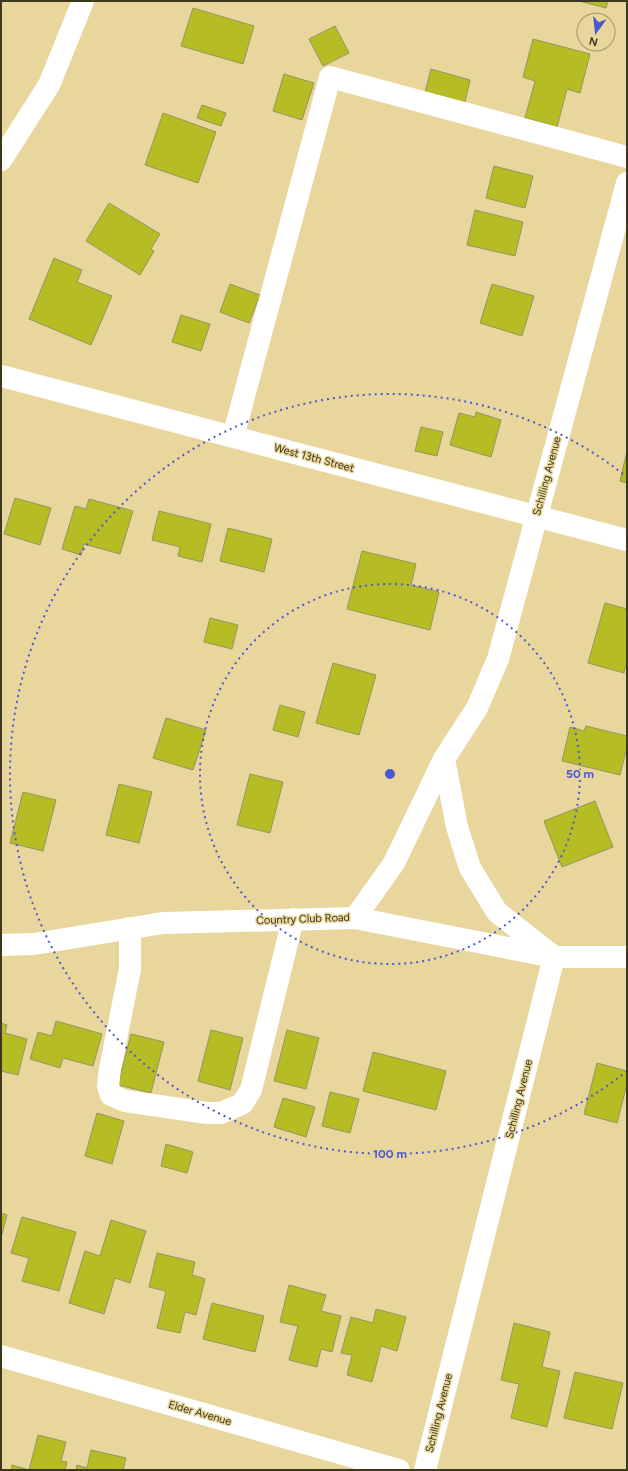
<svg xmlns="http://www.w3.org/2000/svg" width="628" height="1471" font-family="Figtree,sans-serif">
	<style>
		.building { fill: #b6bc24; stroke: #92965e }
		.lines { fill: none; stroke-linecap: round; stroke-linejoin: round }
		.minor { stroke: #fff; stroke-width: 22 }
		.ring { fill: none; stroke: #495acf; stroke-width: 2; stroke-dasharray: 2 4 }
		.labels { text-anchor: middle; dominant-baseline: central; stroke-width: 3; stroke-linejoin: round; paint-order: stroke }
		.street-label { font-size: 11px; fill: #3e371f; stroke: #e9d69c }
		.centre { fill: #495acf; stroke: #e9d69c; stroke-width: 2 }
		.ring-label { font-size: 12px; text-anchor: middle; font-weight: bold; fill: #495acf; stroke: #e9d69c; stroke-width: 3; stroke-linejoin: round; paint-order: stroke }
	</style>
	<rect width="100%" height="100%" fill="#e9d69c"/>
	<!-- building -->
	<path class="building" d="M 579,1 L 608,1 L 606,8 Z
		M 193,8 L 254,26 L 243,64 L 181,46 Z
		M 335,26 L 349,53 L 323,66 L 309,39 Z
		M 533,39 L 590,54 L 580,93 L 567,89 L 557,127 L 525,118 L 535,81 L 523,77 Z
		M 431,69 L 470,80 L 464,106 L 424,96 Z
		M 284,74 L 314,83 L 302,120 L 273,111 Z
		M 202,105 L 226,113 L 221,126 L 197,118 Z
		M 163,113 L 216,132 L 198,183 L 145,165 Z
		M 494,166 L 533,176 L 525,208 L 486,198 Z
		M 109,203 L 160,234 L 151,249 L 154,251 L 140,275 L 86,241 Z
		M 475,210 L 523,222 L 515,256 L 467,245 Z
		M 54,258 L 82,270 L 77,282 L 112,296 L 91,345 L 29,319 Z
		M 230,284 L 260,295 L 249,323 L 220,312 Z
		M 492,284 L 534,296 L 522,336 L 480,323 Z
		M 181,315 L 210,324 L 201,351 L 172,342 Z
		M 476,412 L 501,420 L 491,457 L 450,445 L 459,413 L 475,417 Z
		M 421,427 L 443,432 L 437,456 L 415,451 Z
		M 627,451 L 627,483 L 620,481 Z
		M 15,498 L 51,508 L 40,545 L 4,534 Z
		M 89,499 L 133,511 L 120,554 L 84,544 L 81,555 L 62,549 L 75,506 L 86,509 Z
		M 159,511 L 211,524 L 202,562 L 178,556 L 180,547 L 152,540 Z
		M 228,528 L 272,539 L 264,572 L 220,561 Z
		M 362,551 L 416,564 L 411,585 L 439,592 L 430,630 L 347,609 Z
		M 605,603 L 627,609 L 627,661 L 624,673 L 588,663 Z
		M 210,618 L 238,625 L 232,649 L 204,642 Z
		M 333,663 L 376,675 L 359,735 L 316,723 Z
		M 280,705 L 305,712 L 298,737 L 273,730 Z
		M 166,718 L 206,730 L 193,770 L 153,758 Z
		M 586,726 L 627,736 L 627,747 L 620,775 L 562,761 L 570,727 L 584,731 Z
		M 250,774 L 283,782 L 270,833 L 237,825 Z
		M 119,784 L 152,792 L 139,843 L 106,835 Z
		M 23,792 L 56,800 L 43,851 L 10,843 Z
		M 595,801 L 613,847 L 562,867 L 544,821 Z
		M 56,1021 L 102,1034 L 93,1066 L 63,1058 L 60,1068 L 30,1059 L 38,1032 L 52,1036 Z
		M 1,1023 L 7,1025 L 5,1033 L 27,1039 L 18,1075 L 1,1071 Z
		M 211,1030 L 243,1038 L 230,1090 L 198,1081 Z
		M 287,1030 L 319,1038 L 306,1089 L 274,1081 Z
		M 131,1034 L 164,1042 L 151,1093 L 118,1085 Z
		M 373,1052 L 446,1071 L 436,1110 L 363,1091 Z
		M 597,1063 L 627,1071 L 627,1084 L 617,1123 L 584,1114 Z
		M 330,1092 L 359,1099 L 350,1133 L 322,1126 Z
		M 283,1098 L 315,1107 L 306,1137 L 274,1127 Z
		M 97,1113 L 124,1121 L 112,1164 L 85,1156 Z
		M 166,1144 L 193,1152 L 187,1173 L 161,1166 Z
		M 1,1213 L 7,1215 L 1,1238 Z
		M 22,1217 L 76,1232 L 59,1291 L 22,1281 L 29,1258 L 11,1253 Z
		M 111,1220 L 146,1231 L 130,1283 L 115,1278 L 104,1314 L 69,1303 L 85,1251 L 100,1256 Z
		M 157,1253 L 195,1262 L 192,1275 L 205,1279 L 196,1315 L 185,1312 L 180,1333 L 157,1328 L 166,1291 L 149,1287 Z
		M 289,1285 L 326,1295 L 321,1311 L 341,1316 L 332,1352 L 321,1349 L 317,1367 L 289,1360 L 298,1326 L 280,1322 Z
		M 212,1303 L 264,1316 L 255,1352 L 203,1339 Z
		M 376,1309 L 406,1317 L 397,1351 L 381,1346 L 372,1382 L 347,1375 L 352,1355 L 341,1353 L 351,1317 L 373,1323 Z
		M 514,1323 L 550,1332 L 542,1367 L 560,1371 L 547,1427 L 511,1418 L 519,1384 L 501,1380 Z
		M 575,1372 L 623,1383 L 612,1429 L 564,1418 Z
		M 38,1435 L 66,1442 L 61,1461 L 67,1462 L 65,1470 L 29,1470 Z
		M 91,1450 L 126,1458 L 123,1470 L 76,1470 L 77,1465 L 87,1468 Z
		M 12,1465 L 29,1470 L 11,1470 Z"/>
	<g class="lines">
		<!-- minor -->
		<path class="minor" d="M 1,160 L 49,85 L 83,1
			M 1,376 L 627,540
			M 233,437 L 330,77 L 627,157
			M 355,918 L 394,863 L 444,759 L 477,708 L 498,659 L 627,183
			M 130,928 L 130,969 L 110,1069 L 108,1086 L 111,1095 L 125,1101 L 207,1113 L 221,1113 L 242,1104 L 251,1090 L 293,919
			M 1,945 L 34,944 L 163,923 L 355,918 L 554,957 L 627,957
			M 1,1356 L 399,1470
			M 425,1470 L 554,957 L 497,912 L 470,868 L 457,827 L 444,759"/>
	</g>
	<!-- distance rings -->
	<g class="ring">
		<circle cx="390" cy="774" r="190"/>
		<path d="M627 1071A380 380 0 1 1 627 477"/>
	</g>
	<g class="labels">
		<!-- street labels -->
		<g class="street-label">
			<text transform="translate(314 458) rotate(15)">West 13th Street</text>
			<text transform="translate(547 476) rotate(-75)">Schilling Avenue</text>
			<text transform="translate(303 919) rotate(-2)">Country Club Road</text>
			<text transform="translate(519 1099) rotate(-76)">Schilling Avenue</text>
			<text transform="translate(200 1413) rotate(16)">Elder Avenue</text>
			<text transform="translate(439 1413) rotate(-76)">Schilling Avenue</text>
		</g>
	</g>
	<circle cx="390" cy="774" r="6" class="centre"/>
	<g class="ring-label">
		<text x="580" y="778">50 m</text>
		<text x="390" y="1158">100 m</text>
	</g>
	<!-- border -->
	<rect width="628" height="1471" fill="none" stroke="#3e371f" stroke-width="4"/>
	<!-- north arrow -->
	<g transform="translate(596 32) rotate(195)"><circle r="19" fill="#e9d69c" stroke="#a5966a"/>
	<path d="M0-3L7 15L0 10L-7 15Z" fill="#495acf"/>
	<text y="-6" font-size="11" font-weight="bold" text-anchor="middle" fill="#3e371f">N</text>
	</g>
</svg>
